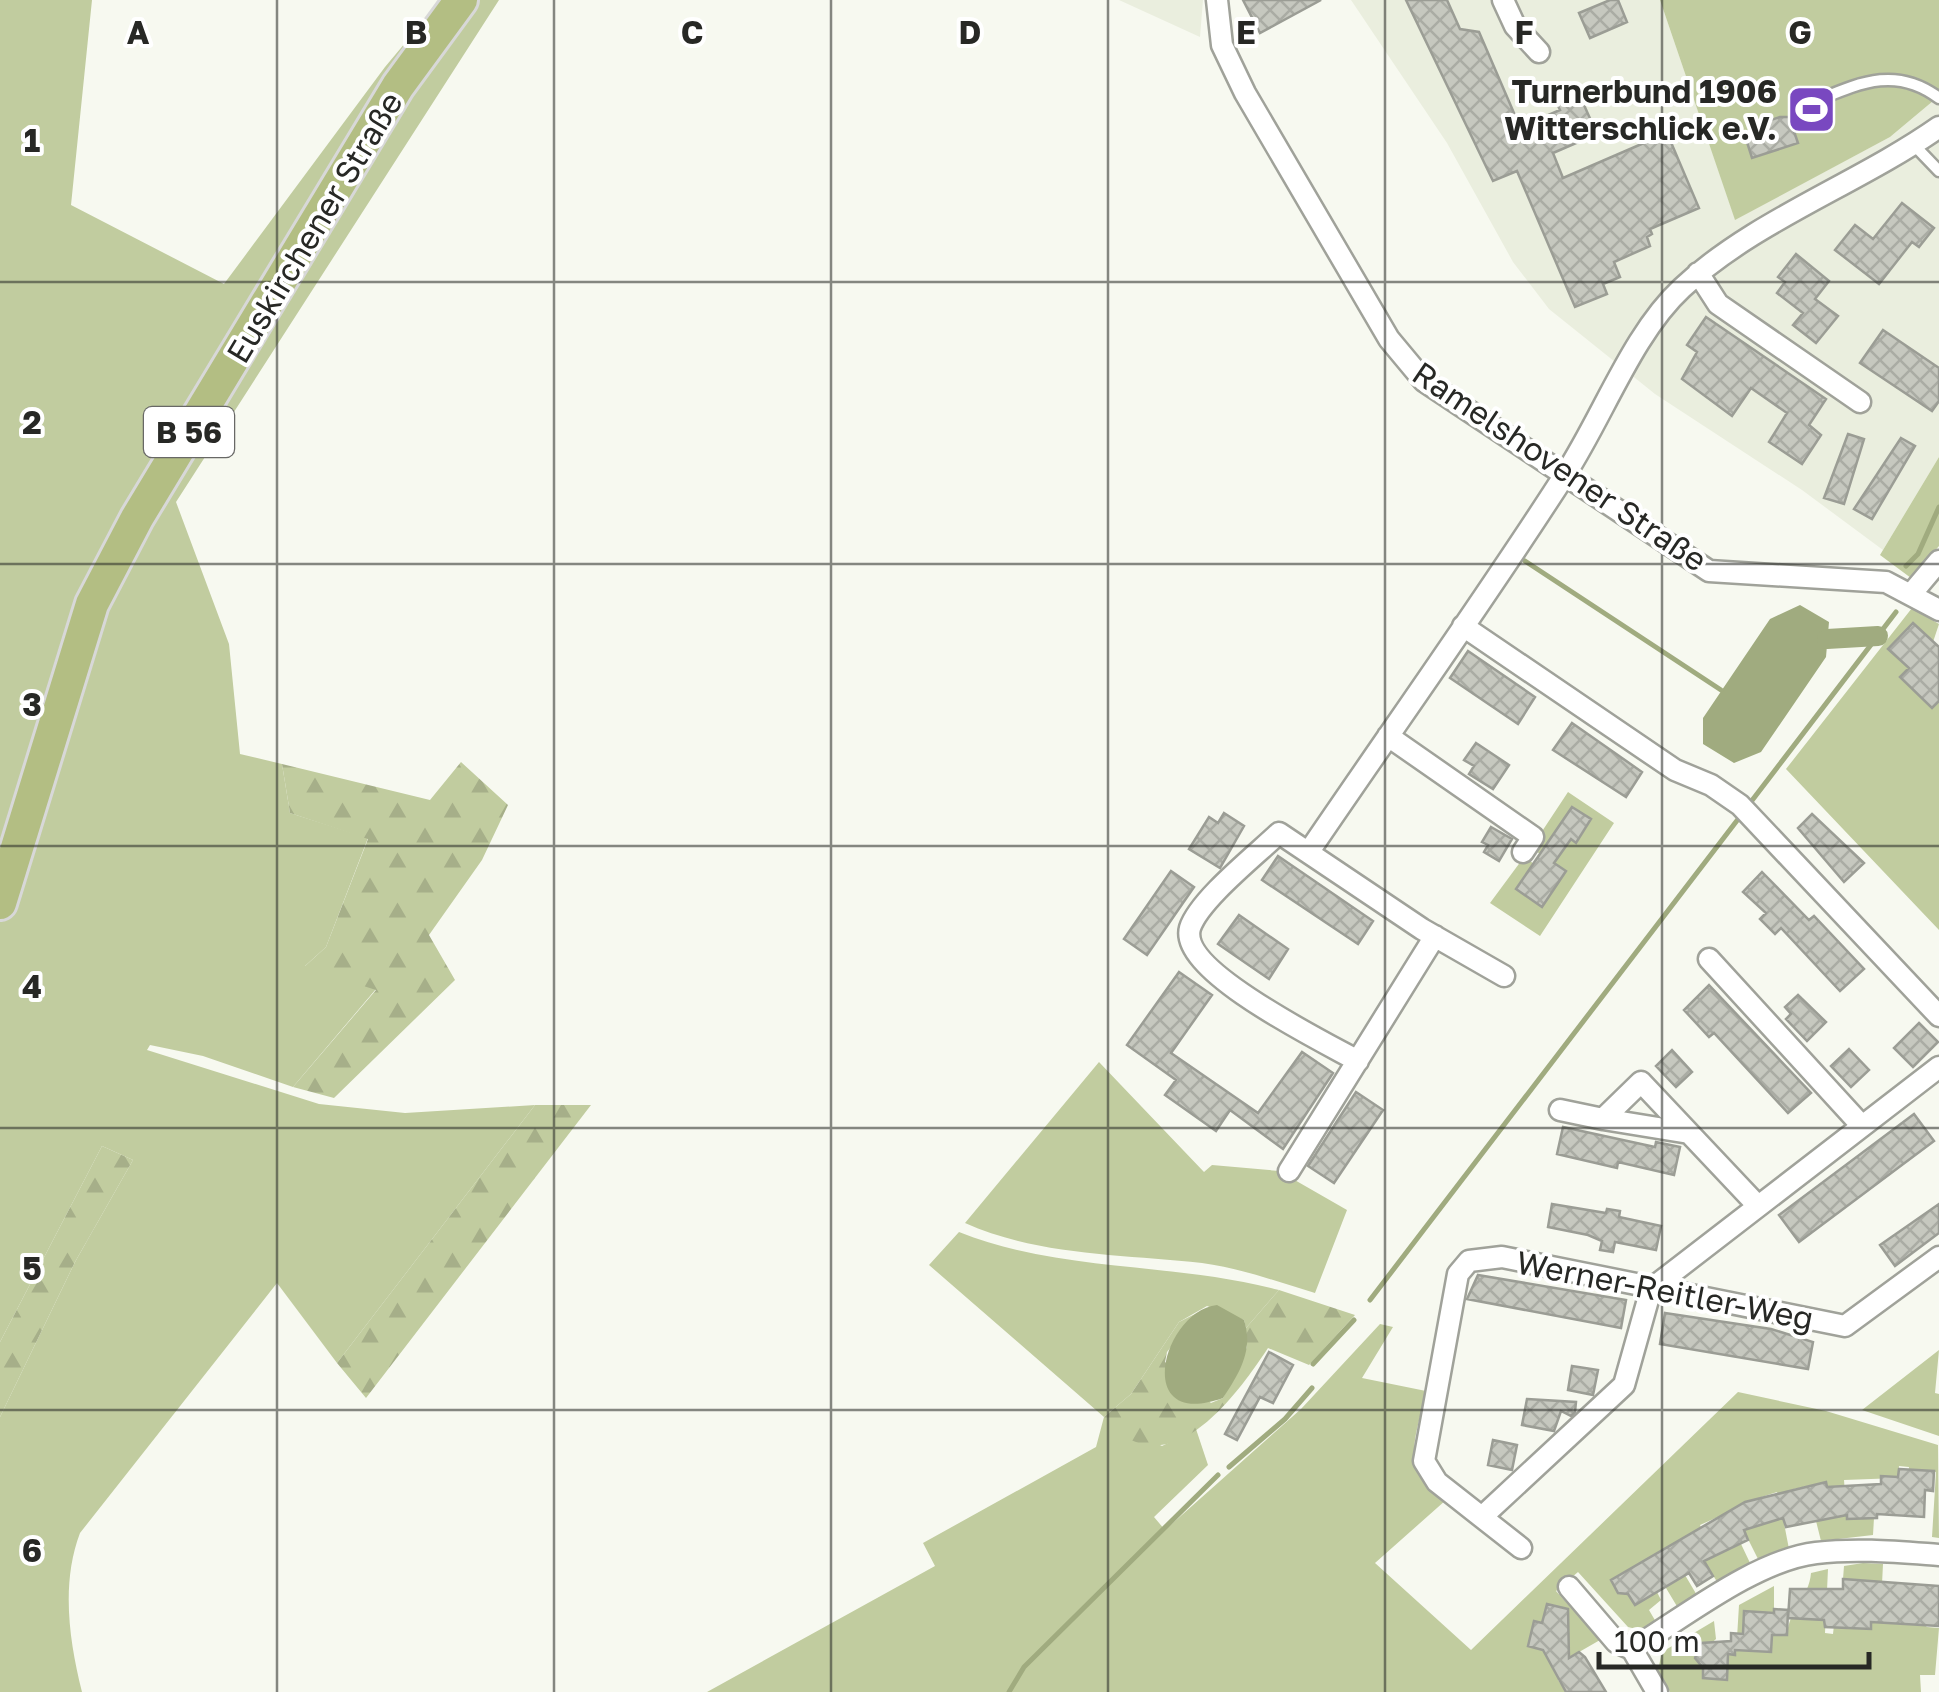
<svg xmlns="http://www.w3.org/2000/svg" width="1939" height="1692" font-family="'Golos Text',sans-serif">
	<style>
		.built { fill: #eaeede }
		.green { fill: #c1cc9f }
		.forest { fill: url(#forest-firs) }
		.water { fill: #a0ab7f }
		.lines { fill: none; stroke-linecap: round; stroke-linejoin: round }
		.stream { stroke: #a0ab7f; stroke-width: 5 }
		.canal { stroke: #a0ab7f; stroke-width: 20 }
		.building { fill: url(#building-cross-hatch); stroke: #9b9d95; stroke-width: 2.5 }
		.service-casing { stroke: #a0a29a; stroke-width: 15 }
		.minor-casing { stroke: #a0a29a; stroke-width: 25 }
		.primary-casing { stroke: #d8d8d8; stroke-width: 38 }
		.service { stroke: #fff; stroke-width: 10 }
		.minor { stroke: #fff; stroke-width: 20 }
		.primary { stroke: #b3be83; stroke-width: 32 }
		.grid { fill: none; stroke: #272825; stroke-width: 2.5; stroke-opacity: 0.55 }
		.labels { text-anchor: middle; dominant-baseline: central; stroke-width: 8; stroke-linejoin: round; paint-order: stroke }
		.shield { fill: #fff; stroke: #686866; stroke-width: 2.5 }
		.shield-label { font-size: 30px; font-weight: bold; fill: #272825 }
		.poi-label { font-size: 32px; font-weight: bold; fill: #272825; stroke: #fff; text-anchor: end }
		.street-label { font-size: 32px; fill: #272825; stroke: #fff }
		.grid-label { font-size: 32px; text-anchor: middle; font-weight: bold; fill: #272825; stroke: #fff; stroke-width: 8; stroke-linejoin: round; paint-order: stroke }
	</style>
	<defs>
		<pattern id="forest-firs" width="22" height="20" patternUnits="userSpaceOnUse" patternTransform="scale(2.5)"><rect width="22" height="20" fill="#c1cc9f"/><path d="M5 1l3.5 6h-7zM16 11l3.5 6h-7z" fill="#a6af89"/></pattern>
		<pattern id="building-cross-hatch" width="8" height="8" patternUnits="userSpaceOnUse" patternTransform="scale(2.5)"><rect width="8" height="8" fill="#c6c8bf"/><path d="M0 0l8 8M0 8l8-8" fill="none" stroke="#aaaca4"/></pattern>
	</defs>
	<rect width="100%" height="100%" fill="#f7f9f0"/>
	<!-- built -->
	<path class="built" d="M 1119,0 L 1203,0 L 1200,37 Z
		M 1351,0 L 1660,0 L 1735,219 L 1890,137 L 1939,96 L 1939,457 L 1883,550 L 1802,490 L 1655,394 L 1549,309 L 1513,262 L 1447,143 Z"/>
	<!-- green -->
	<path class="green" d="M 0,0 L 92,0 L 71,205 L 224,284 L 385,67 L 441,0 L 499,0 L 176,502 L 229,644 L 240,754 L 282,764 L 290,813 L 368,838 L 326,947 L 305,966 L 376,989 L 293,1087 L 203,1056 L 150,1045 L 147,1050 L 319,1104 L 405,1113 L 535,1105 L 337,1363 L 277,1283 L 80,1533 C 61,1583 69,1640 82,1692 L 0,1692 L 0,1417 L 75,1262 L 133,1160 L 102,1146 L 0,1342 Z
		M 1660,0 L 1939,0 L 1939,96 L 1890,137 L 1735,220 Z
		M 1939,457 L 1939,546 L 1911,578 L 1880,555 Z
		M 1912,608 L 1939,624 L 1933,642 L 1913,623 L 1889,649 L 1909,668 L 1906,683 L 1932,708 L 1939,701 L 1939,930 L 1786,769 Z
		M 1568,792 L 1614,823 L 1540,936 L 1490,903 L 1524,857 L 1559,881 L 1566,871 L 1531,848 Z
		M 1099,1062 L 1204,1172 L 1212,1165 L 1279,1171 L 1347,1210 L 1315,1293 C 1278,1282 1240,1268 1202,1263 C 1123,1254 1039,1256 965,1223 Z
		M 959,1232 C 1061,1273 1174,1262 1279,1290 L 1246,1328 L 1244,1320 L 1207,1306 L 1179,1322 L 1131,1394 L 1104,1417 L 1162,1446 L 1196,1429 L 1208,1465 L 1154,1517 L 1165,1530 L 1301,1409 L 1380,1324 L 1393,1327 L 1362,1378 L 1426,1391 C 1414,1449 1401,1455 1446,1500 L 1375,1563 L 1471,1650 L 1738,1392 L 1826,1411 L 1938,1445 L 1939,1538 L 1932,1537 L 1936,1472 L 1908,1477 L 1909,1467 L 1899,1466 L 1898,1478 L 1844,1480 L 1847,1519 L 1874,1518 L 1873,1535 L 1821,1541 L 1816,1521 L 1825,1482 L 1794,1489 L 1800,1521 L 1782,1506 L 1777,1492 L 1746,1502 L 1783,1518 L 1789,1549 L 1759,1561 L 1743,1529 L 1729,1512 L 1700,1525 L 1714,1556 L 1741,1544 L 1751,1565 L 1719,1585 L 1701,1556 L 1670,1583 L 1685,1575 L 1698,1597 L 1678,1608 L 1648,1558 L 1611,1581 L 1618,1593 L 1628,1593 L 1635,1604 L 1657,1592 L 1661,1600 L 1649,1610 L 1656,1622 L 1640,1630 L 1628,1627 L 1578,1572 L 1556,1591 L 1600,1640 L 1567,1659 L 1558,1680 L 1566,1692 L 707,1692 L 935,1566 L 923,1543 L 1096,1447 L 1104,1417 L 929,1265 Z
		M 1939,1350 L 1935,1393 L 1939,1394 L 1939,1436 L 1862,1410 Z
		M 1863,1563 L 1883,1564 L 1882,1584 L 1927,1627 L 1939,1628 L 1935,1675 L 1920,1675 L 1921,1692 L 1670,1692 L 1658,1670 L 1662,1652 L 1714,1621 L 1716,1639 L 1695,1658 L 1703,1668 L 1726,1679 L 1728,1655 L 1736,1654 L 1739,1605 L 1774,1586 L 1774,1613 L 1744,1611 L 1742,1639 L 1771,1652 L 1772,1635 L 1787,1635 C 1789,1609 1809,1598 1811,1573 L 1828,1569 L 1825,1633 L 1833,1634 L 1834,1625 L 1871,1629 L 1874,1582 L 1843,1579 L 1844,1566 Z"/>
	<!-- forest -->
	<path class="forest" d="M 461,762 L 508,805 L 482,860 L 429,935 L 455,980 L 334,1098 L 293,1087 L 376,990 L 304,967 L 326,947 L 368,839 L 290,813 L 282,764 L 430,800 Z
		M 535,1105 L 591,1105 L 366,1398 L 337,1363 Z
		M 102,1146 L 133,1160 L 75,1262 L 0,1417 L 0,1342 Z
		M 1279,1290 L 1355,1315 L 1309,1365 L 1268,1348 C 1233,1401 1165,1492 1104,1417 L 1131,1394 L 1179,1322 L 1197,1313 L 1167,1352 L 1165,1362 L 1211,1403 L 1223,1398 L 1247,1347 L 1246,1328 Z"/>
	<!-- water -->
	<path class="water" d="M 1800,605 L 1829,622 L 1826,657 L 1761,752 L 1734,763 L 1703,744 L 1703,718 L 1770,619 Z
		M 1217,1305 L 1244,1320 C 1254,1350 1239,1374 1223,1398 C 1131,1431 1163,1311 1217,1305 Z"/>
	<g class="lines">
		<!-- stream -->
		<path class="stream" d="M 1525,561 L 1721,690
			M 1906,566 L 1918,554 L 1939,507
			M 1747,807 L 1896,612
			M 1370,1300 L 1742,814
			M 1313,1364 L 1354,1320
			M 1229,1467 L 1285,1419 L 1312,1388
			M 1009,1692 L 1024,1667 L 1218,1475"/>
		<!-- canal -->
		<path class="canal" d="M 1827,639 L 1878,636"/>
	</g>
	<!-- building -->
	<path class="building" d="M 1243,0 L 1321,0 L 1260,33 Z
		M 1406,0 L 1447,0 L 1460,29 L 1479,32 L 1520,127 L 1560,110 L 1553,95 L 1575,85 L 1597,134 L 1553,153 L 1563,178 L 1667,133 L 1699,208 L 1650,229 L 1652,234 L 1647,237 L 1650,246 L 1614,262 L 1620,277 L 1603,284 L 1607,294 L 1575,307 L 1517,171 L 1493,181 Z
		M 1610,0 L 1618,0 L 1627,22 L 1590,38 L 1579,13 Z
		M 1780,117 L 1789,117 L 1798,143 L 1752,158 L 1746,139 L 1754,136 L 1750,127 Z
		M 1902,203 L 1934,228 L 1919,247 L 1912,242 L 1879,284 L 1835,250 L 1855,225 L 1873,239 Z
		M 1796,254 L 1829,281 L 1815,299 L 1838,316 L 1816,343 L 1793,325 L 1803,313 L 1777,293 L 1785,282 L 1778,277 Z
		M 1706,317 L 1826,399 L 1809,425 L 1821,435 L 1802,464 L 1769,442 L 1787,413 L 1751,388 L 1732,416 L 1682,379 L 1697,352 L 1687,345 Z
		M 1883,330 L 1939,368 L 1939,401 L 1932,411 L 1860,363 Z
		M 1848,434 L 1864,439 L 1844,504 L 1824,498 Z
		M 1901,438 L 1915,446 L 1872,519 L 1854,509 Z
		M 1913,623 L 1939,647 L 1939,701 L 1932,708 L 1900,677 L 1909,668 L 1888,649 Z
		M 1468,651 L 1535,697 L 1518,724 L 1450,678 Z
		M 1572,723 L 1642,772 L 1626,797 L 1553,750 Z
		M 1476,743 L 1509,765 L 1493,789 L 1469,774 L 1474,766 L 1464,760 Z
		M 1572,807 L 1591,819 L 1576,843 L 1571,839 L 1554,863 L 1566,871 L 1542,907 L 1516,889 Z
		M 1224,813 L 1244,826 L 1220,868 L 1189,849 L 1209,817 L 1218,823 Z
		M 1812,814 L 1864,863 L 1844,882 L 1798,828 Z
		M 1491,827 L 1512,839 L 1499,861 L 1484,852 L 1488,845 L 1482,842 Z
		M 1278,856 L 1373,921 L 1358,944 L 1262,880 Z
		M 1171,871 L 1194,887 L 1147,955 L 1124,939 Z
		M 1762,872 L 1809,920 L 1814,916 L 1864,969 L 1840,991 L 1781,928 L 1775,934 L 1760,919 L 1766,913 L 1743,892 Z
		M 1239,915 L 1288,949 L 1269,979 L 1218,944 Z
		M 1179,972 L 1212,995 L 1171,1053 L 1258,1113 L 1302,1052 L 1333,1073 L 1283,1149 L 1230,1110 L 1216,1131 L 1165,1095 L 1176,1080 L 1127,1045 Z
		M 1709,985 L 1811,1093 L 1788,1113 L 1714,1033 L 1709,1037 L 1684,1010 Z
		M 1798,995 L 1826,1022 L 1807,1041 L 1786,1019 L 1791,1014 L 1785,1007 Z
		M 1919,1023 L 1938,1042 L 1913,1067 L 1894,1048 Z
		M 1849,1049 L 1869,1070 L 1851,1087 L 1831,1066 Z
		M 1672,1050 L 1692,1072 L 1676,1087 L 1656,1066 Z
		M 1356,1092 L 1383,1110 L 1334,1183 L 1308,1166 Z
		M 1914,1114 L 1934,1141 L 1799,1242 L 1779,1215 Z
		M 1563,1127 L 1655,1147 L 1656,1142 L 1680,1147 L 1674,1175 L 1618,1162 L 1617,1168 L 1557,1154 Z
		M 1552,1204 L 1606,1213 L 1607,1209 L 1620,1211 L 1619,1217 L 1661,1226 L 1656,1250 L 1615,1242 L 1613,1252 L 1600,1250 L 1602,1241 L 1588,1235 L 1548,1227 Z
		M 1939,1204 L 1939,1233 L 1895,1266 L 1880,1245 Z
		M 1478,1275 L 1626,1300 L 1621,1328 L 1467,1299 Z
		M 1665,1313 L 1771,1329 L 1813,1342 L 1808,1369 L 1660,1344 Z
		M 1269,1352 L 1293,1365 L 1273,1403 L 1260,1397 L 1237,1440 L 1225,1434 Z
		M 1572,1366 L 1598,1370 L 1593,1395 L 1568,1390 Z
		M 1527,1399 L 1576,1402 L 1575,1412 L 1571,1416 L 1561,1411 L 1554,1431 L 1522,1425 Z
		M 1493,1440 L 1517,1445 L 1512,1470 L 1488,1465 Z
		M 1899,1469 L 1934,1471 L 1933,1491 L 1925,1490 L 1924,1517 L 1877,1514 L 1877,1518 L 1847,1519 L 1847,1515 L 1786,1527 L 1783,1518 L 1744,1530 L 1748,1540 L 1704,1561 L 1713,1576 L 1697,1586 L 1689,1573 L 1635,1605 L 1628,1594 L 1618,1593 L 1611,1580 L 1745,1502 L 1826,1482 L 1827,1487 L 1881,1484 L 1881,1476 L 1898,1477 Z
		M 1843,1579 L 1939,1586 L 1939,1626 L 1871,1622 L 1871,1629 L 1825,1627 L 1824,1620 L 1788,1618 L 1790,1589 L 1843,1589 Z
		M 1547,1604 L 1568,1609 L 1569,1658 L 1579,1652 L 1585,1657 L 1606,1692 L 1566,1692 L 1543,1650 L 1528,1646 L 1534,1621 L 1542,1623 Z
		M 1774,1609 L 1788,1610 L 1787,1635 L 1772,1635 L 1771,1652 L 1735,1650 L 1735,1655 L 1728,1654 L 1727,1680 L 1703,1678 L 1703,1668 L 1695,1658 L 1701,1643 L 1731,1641 L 1731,1633 L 1743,1634 L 1744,1611 L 1774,1613 Z"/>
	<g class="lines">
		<defs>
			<path id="service" d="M 1798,108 C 1849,89 1890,61 1939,98
				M 1914,145 L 1939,171"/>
			<path id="minor" d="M 1217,0 L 1222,45 L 1245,93 L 1389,339 L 1424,381 L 1709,571 L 1886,582 L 1939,610
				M 1503,0 L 1515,26 L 1539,52
				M 1698,273 L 1718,304 L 1860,402
				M 1912,593 L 1939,561
				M 1463,626 L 1675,770 L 1711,785 L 1740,805 L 1939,1016
				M 1388,736 L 1533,837 L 1523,852
				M 1310,850 C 1395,725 1484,601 1566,473 C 1603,416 1633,333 1682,288 C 1753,221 1858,184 1939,127
				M 1709,959 L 1862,1126
				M 1358,1061 C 1324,1042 1178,971 1190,928 C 1199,900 1256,855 1279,833 L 1422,929 L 1504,976
				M 1560,1110 L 1603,1119 L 1641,1082 L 1758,1206
				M 1603,1119 L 1689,1133
				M 1289,1171 L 1435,936
				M 1484,1515 L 1624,1385 L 1651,1289 L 1939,1067
				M 1521,1548 L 1437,1482 L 1424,1461 L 1458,1274 L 1469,1261 L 1502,1257 L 1845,1326 L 1939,1257
				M 1569,1587 L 1616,1642 L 1632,1649 L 1657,1692
				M 1632,1649 C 1683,1618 1756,1560 1816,1553 C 1857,1548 1898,1552 1939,1555"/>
			<path id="primary" d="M 0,903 L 92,604 L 137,518 L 398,86 L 461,0"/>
		</defs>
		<!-- service casing -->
		<use href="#service" class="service-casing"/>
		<!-- minor casing -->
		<use href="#minor" class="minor-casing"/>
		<!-- primary casing -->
		<use href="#primary" class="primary-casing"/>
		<!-- service -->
		<use href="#service" class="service"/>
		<!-- minor -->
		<use href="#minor" class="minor"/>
		<!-- primary -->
		<use href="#primary" class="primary"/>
	</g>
	<!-- grid -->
	<path class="grid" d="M 277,0 L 277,1692M 554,0 L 554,1692M 831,0 L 831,1692M 1108,0 L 1108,1692M 1385,0 L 1385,1692M 1662,0 L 1662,1692M 0,282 L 1939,282M 0,564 L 1939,564M 0,846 L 1939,846M 0,1128 L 1939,1128M 0,1410 L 1939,1410"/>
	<!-- icons -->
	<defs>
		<symbol id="stadium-square" viewBox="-11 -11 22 22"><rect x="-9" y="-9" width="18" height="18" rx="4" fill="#7948c0" stroke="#fff"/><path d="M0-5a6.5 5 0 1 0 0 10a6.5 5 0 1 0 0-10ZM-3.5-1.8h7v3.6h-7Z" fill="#fff"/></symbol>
	</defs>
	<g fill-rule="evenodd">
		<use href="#stadium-square" x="1784" y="82" width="55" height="55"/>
	</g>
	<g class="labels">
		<!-- shield labels -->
		<rect class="shield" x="144" y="407" width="90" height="50" rx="8"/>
		<g class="shield-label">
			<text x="189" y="432">B 56</text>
		</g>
		<!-- poi labels -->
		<g class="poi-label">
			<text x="1777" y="91">Turnerbund 1906<tspan x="1777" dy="37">Witterschlick e.V.</tspan></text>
		</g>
		<!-- street labels -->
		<g class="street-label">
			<text transform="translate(314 227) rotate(-59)">Euskirchener Straße</text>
			<text transform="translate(1560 466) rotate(34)">Ramelshovener Straße</text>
			<text transform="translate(1665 1290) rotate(11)">Werner-Reitler-Weg</text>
		</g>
	</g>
	<g class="grid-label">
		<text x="138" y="44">A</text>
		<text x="416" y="44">B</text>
		<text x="692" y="44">C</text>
		<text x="970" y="44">D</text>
		<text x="1246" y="44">E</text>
		<text x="1524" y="44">F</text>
		<text x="1800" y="44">G</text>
		<text x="32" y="152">1</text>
		<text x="32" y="434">2</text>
		<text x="32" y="716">3</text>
		<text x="32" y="998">4</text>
		<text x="32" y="1280">5</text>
		<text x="32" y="1562">6</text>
	</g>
	<!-- scale -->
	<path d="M1599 1652v15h270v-15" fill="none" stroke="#272825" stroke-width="5"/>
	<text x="1614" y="1652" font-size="30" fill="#272825" stroke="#ffffff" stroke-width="8" paint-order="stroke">100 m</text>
</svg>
